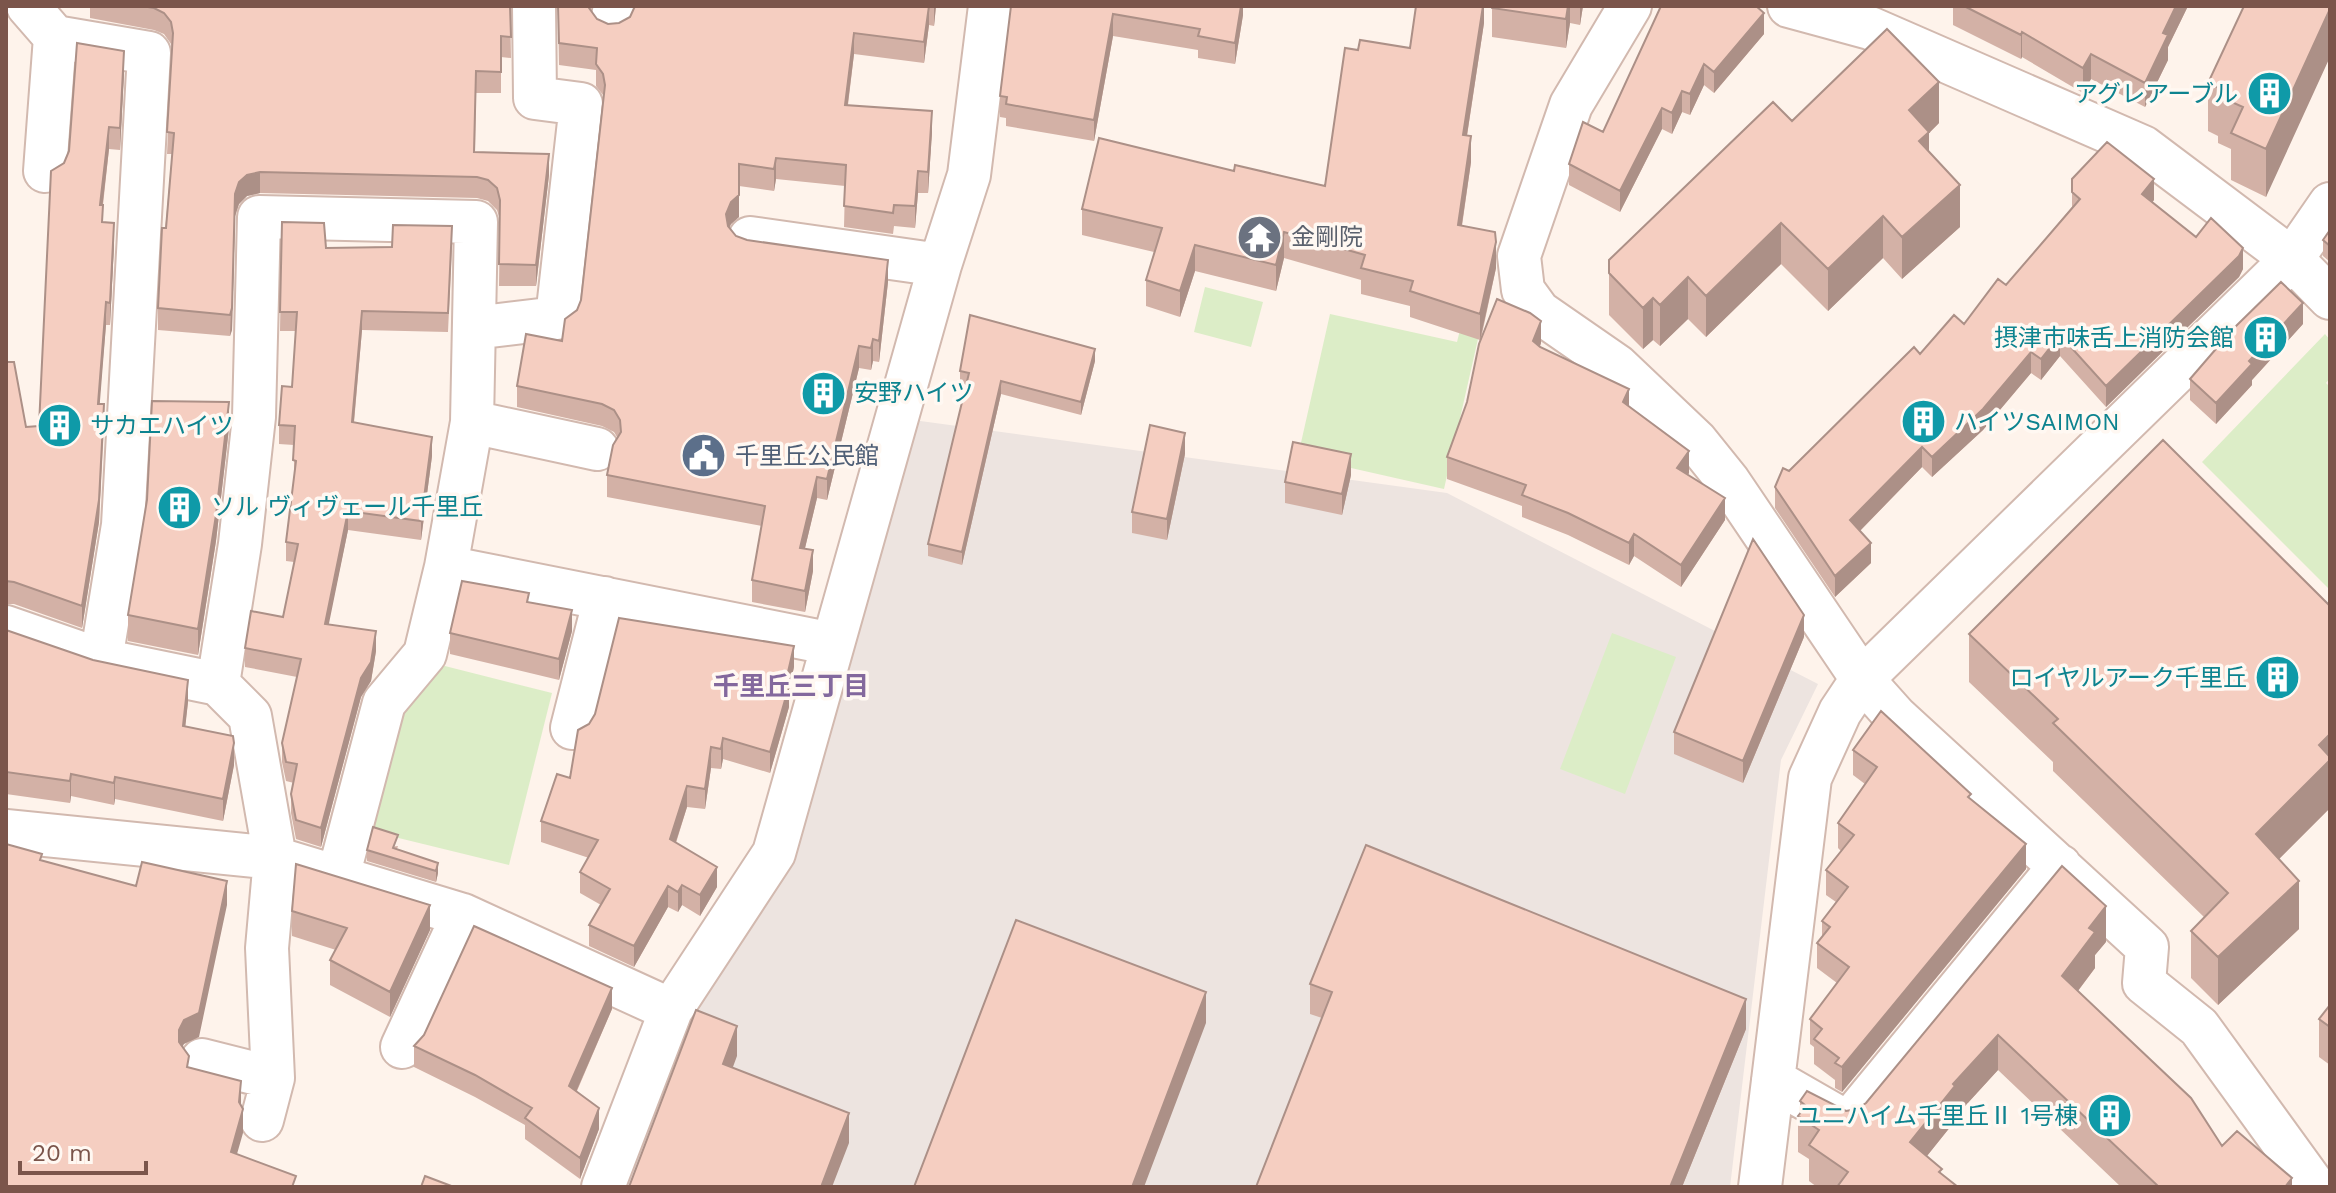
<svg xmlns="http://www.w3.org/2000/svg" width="2336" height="1193" font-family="'Work Sans','Noto Sans JP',sans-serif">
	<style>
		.industrial { fill: #ede4e0 }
		.green { fill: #dcedc7 }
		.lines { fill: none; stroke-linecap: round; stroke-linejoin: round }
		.minor-casing { stroke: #d2b9af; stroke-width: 46 }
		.minor { stroke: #fff; stroke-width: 42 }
		.wall { fill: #d3b1a6 }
		.shaded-wall { fill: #ac9087 }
		.building { fill: #f5cec1; stroke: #ac9087; stroke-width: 2 }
		.labels { text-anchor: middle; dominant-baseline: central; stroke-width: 7; stroke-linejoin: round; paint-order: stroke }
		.culture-label { font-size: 24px; fill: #0d838f; stroke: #fff8f2; text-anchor: end }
		.worship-label { font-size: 24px; fill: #5b616d; stroke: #fff8f2; text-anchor: start }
		.service-label { font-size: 24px; fill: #4e5e75; stroke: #fff8f2; text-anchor: start }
		.neighbourhood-label { font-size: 26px; font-weight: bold; fill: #83689d; stroke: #fff8f2 }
	</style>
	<rect width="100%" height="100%" fill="#fef3eb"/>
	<!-- industrial -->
	<path class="industrial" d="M 913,420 L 1447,493 L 1818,684 L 1781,760 L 1730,1187 L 621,1187 L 687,1017 L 790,865 Z"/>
	<!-- green -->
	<path class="green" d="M 1205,287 L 1263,302 L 1251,347 L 1194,332 Z
		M 1330,314 L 1457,342 L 1461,326 L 1480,330 L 1444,489 L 1298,456 Z
		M 2325,334 L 2330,340 L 2330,378 L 2326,383 L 2330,387 L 2330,590 L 2202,462 Z
		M 1612,633 L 1676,657 L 1625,794 L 1560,769 Z
		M 437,664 L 552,693 L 509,865 L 370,831 L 403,697 Z"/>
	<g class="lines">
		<defs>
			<path id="minor" d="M 28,6 L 55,37 L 149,53 L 123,525 L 101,660
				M 1630,6 L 1571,105 L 1519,256 L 1523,290 L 1539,312 L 1617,366 L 1696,441 L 1729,482 L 1862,679 L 1896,717 L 2147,947 L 2144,983 L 2199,1027 L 2315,1187
				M 1789,6 L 1870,28 L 2143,147 L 2292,259 L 2330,298
				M 612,22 L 615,6
				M 45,171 L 55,37
				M 750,238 L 940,265
				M 474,328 L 557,318 L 581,104 L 535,98 L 534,6
				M 472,422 L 597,449
				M 446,567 L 833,644
				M 6,627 L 101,660 L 218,684 L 250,716 L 275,858 L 267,948 L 273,1078 L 262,1120
				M 218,684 L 240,544 L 254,417 L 259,217 L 476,222 L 472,422 L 446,567 L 425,654 L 384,703 L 338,877
				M 572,728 L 605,598
				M 6,831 L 275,858 L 463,915 L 671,1010
				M 402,1047 L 463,915
				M 202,1060 L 273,1078
				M 1773,1080 L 1848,1123 L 2060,866
				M 603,1187 L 671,1010 L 774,853 L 940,265 L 969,175 L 990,6
				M 1760,1187 L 1810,778 L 1840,712 L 1862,679 L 2292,259 L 2330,204"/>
		</defs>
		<!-- minor casing -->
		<use href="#minor" class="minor-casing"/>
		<!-- minor -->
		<use href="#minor" class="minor"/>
	</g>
	<!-- wall -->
	<path class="wall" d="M 90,6 L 510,6 L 511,58 L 501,57 L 501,93 L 476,93 L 475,152 L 549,175 L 536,286 L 499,286 L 500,220 L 497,210 L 488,201 L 477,198 L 260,193 L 247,196 L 239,204 L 235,216 L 232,330 L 230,336 L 158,330 L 158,308 L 172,154 L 167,154 L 172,49 L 171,44 L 164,34 L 154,30 L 90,18 Z
		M 558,6 L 591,6 L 591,10 L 597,19 L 608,24 L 619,23 L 630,17 L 635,6 L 936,6 L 934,26 L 929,25 L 924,63 L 854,54 L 848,105 L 932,132 L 928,193 L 918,193 L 915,228 L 894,226 L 893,234 L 844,227 L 845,186 L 776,179 L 774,191 L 739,186 L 739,217 L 731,224 L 729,228 L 736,236 L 747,240 L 888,282 L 879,362 L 873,361 L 871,370 L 859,368 L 827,500 L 817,498 L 805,548 L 813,571 L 805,612 L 752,602 L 752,580 L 762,526 L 607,497 L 607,475 L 617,437 L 614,432 L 602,426 L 517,407 L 517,386 L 562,341 L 581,300 L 603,95 L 596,86 L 596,70 L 559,65 Z
		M 1011,6 L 1243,6 L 1243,15 L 1235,64 L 1198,58 L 1198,50 L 1113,36 L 1094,141 L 1006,126 L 1006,118 L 1000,117 L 1000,96 Z
		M 1484,6 L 1484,23 L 1467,136 L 1471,162 L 1462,226 L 1496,268 L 1481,339 L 1541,343 L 1540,347 L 1629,407 L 1689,473 L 1688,475 L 1725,520 L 1681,587 L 1634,556 L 1629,565 L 1568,535 L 1522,517 L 1522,506 L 1447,479 L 1447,457 L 1467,402 L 1480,340 L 1410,317 L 1410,306 L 1361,294 L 1361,280 L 1284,258 L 1276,291 L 1195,271 L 1180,317 L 1146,306 L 1146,280 L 1154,252 L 1082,235 L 1082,209 L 1234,171 L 1325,186 L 1358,50 L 1410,48 Z
		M 1492,6 L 1583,6 L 1580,25 L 1570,23 L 1566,48 L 1492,37 Z
		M 1659,6 L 1756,6 L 1764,34 L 1714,93 L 1704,85 L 1690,115 L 1682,112 L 1672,134 L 1662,129 L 1620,212 L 1569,185 L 1569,164 L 1603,132 L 1659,10 Z
		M 1953,6 L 2188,6 L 2168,47 L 2168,60 L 2145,107 L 2091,79 L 2083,93 L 2022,57 L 2021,59 L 1953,25 Z
		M 2330,6 L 2266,197 L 2231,180 L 2231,149 L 2218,143 L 2218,136 L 2208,131 L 2208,83 Z
		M 124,73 L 120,150 L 109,149 L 103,205 L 103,222 L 114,245 L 110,325 L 106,325 L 99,404 L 104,426 L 99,522 L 82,628 L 14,604 L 6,604 L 6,362 L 26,427 L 39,426 L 64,163 Z
		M 1792,121 L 1939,123 L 1929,133 L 1929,151 L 1960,227 L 1902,279 L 1883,258 L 1828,311 L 1781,264 L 1706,337 L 1688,319 L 1660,346 L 1653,340 L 1643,349 L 1609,315 L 1609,260 Z
		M 2072,179 L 2154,200 L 2152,202 L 2196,237 L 2243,269 L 2239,277 L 2106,407 L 2060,356 L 2041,380 L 2031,373 L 1983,430 L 1932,477 L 1922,467 L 1860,531 L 1871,563 L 1835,597 L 1775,508 L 1775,487 L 1789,471 L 1920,354 L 1964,324 L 2006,285 L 2072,207 Z
		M 282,222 L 326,248 L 452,245 L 448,332 L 362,330 L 354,423 L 432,456 L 421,540 L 348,530 L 328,624 L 376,651 L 371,681 L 361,697 L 321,847 L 296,839 L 291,813 L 291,794 L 294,783 L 286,781 L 282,762 L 282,743 L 297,677 L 245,667 L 245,648 L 283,617 L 294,562 L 286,561 L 286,542 L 294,480 L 294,445 L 279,444 L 279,425 L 292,387 L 296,331 L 280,331 Z
		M 2330,230 L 2330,262 L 2323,256 L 2323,240 Z
		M 2303,324 L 2252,380 L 2252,385 L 2216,424 L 2190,400 L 2190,379 Z
		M 1095,361 L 1081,415 L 1001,394 L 962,565 L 928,556 L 928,544 L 966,385 L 960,383 L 960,371 Z
		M 229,428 L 216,541 L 198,655 L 128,641 L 128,615 L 147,500 Z
		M 1185,454 L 1167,540 L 1132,533 L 1132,512 Z
		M 1351,475 L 1342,515 L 1285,503 L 1285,482 Z
		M 529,603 L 572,631 L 559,680 L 450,654 L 450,633 Z
		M 2330,606 L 2330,808 L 2279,859 L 2299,929 L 2218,1005 L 2191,978 L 2191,931 L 2204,917 L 2053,771 L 2053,762 L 1969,682 L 1969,634 Z
		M 6,630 L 188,702 L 185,726 L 234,765 L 223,821 L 115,799 L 114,805 L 71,796 L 70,803 L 6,794 Z
		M 1804,637 L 1743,783 L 1674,754 L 1674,732 Z
		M 794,667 L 789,689 L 789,707 L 770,773 L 723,759 L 721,769 L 711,768 L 705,809 L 687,807 L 676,843 L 717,887 L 700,916 L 682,905 L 678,912 L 668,907 L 634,967 L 589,946 L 589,925 L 601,905 L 580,893 L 580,872 L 589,858 L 541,842 L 541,821 L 570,778 Z
		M 1853,750 L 1971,799 L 2026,869 L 1842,1092 L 1835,1088 L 1835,1080 L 1814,1064 L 1814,1047 L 1810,1044 L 1810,1019 L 1837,983 L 1817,968 L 1817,943 L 1822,937 L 1822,921 L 1836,902 L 1826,895 L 1826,870 L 1841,851 L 1838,848 L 1838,823 L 1865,784 L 1853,775 Z
		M 398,846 L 397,849 L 438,863 L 438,873 L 436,882 L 367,861 L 367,850 Z
		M 292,911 L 430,930 L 390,1017 L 330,985 L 330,960 L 336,950 L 292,936 Z
		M 2106,942 L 2095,955 L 2095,968 L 2078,991 L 2222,1146 L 2292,1187 L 2121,1187 L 1998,1070 L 1955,1117 L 1955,1121 L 1927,1156 L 1942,1174 L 1958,1187 L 1817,1187 L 1809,1181 L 1809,1159 L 1798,1152 L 1798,1116 L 1800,1114 L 1800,1101 L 1846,1111 L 1857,1109 Z
		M 1310,984 L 1746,1029 L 1682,1187 L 1256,1187 L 1322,1018 L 1310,1014 Z
		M 2330,1005 L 2330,1065 L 2319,1057 L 2319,1019 Z
		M 612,1009 L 577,1091 L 599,1129 L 580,1179 L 525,1139 L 525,1125 L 475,1097 L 414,1067 L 414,1046 Z"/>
	<!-- shaded-wall -->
	<path class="shaded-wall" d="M 929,6 L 929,25 L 924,63 L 924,42 Z
		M 934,6 L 936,6 L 934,26 Z
		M 1241,6 L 1243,6 L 1243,15 L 1235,64 L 1235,43 Z
		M 1483,6 L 1484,6 L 1484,23 L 1463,161 L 1463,135 Z
		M 1568,6 L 1570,6 L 1570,23 L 1566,48 L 1566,19 Z
		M 1580,6 L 1583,6 L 1580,25 Z
		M 2176,6 L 2188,6 L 2168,47 L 2168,60 L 2145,107 L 2145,83 L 2163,33 Z
		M 2330,9 L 2330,57 L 2266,197 L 2266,149 Z
		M 1764,13 L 1764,34 L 1714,93 L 1714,72 Z
		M 1113,14 L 1113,36 L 1094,141 L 1094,120 Z
		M 2022,32 L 2022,57 L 2021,59 L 2021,35 Z
		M 854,33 L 854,54 L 845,126 L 845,105 Z
		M 124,51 L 124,73 L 120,150 L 120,128 Z
		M 2091,54 L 2091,79 L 2083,93 L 2083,68 Z
		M 1704,64 L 1704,85 L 1690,115 L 1690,94 Z
		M 1939,82 L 1939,123 L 1929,133 L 1929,174 L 1909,110 Z
		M 1682,91 L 1682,112 L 1672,134 L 1672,113 Z
		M 1662,108 L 1662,129 L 1620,212 L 1620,191 Z
		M 932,111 L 932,132 L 928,193 L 928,172 Z
		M 109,127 L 109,149 L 100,227 L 100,205 Z
		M 1471,136 L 1471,162 L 1458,251 L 1458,225 Z
		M 549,154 L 549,175 L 536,286 L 536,265 Z
		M 776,158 L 776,179 L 774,191 L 774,169 Z
		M 918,171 L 918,193 L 915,228 L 915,206 Z
		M 260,172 L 260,193 L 247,196 L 239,204 L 235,216 L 232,330 L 230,336 L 235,194 L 239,182 L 247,175 Z
		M 2154,179 L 2154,200 L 2142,215 L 2142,194 Z
		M 1960,185 L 1960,227 L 1902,279 L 1902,237 Z
		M 739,195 L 739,217 L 731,224 L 726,235 L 726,214 L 731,202 Z
		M 1883,216 L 1883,258 L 1828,311 L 1828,269 Z
		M 114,223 L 114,245 L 110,325 L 110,303 Z
		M 1781,223 L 1781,264 L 1706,337 L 1706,296 Z
		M 1284,232 L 1284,258 L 1276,291 L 1276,265 Z
		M 1496,242 L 1496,268 L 1480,340 L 1480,314 Z
		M 1195,245 L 1195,271 L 1180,317 L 1180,291 Z
		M 2243,248 L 2243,269 L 2239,277 L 2106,407 L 2106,386 Z
		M 888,260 L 888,282 L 879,362 L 879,341 Z
		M 1688,277 L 1688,319 L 1660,346 L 1660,305 Z
		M 1653,298 L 1653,340 L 1643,349 L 1643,308 Z
		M 106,302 L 106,325 L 98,426 L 98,404 Z
		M 2303,303 L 2303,324 L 2252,380 L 2252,385 L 2216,424 L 2216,403 L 2249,361 Z
		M 362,311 L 362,330 L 352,442 L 352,422 Z
		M 1541,321 L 1541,343 L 1533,363 L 1533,341 Z
		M 2060,335 L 2060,356 L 2041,380 L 2041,359 Z
		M 873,339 L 873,361 L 871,370 L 871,348 Z
		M 859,346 L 859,368 L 827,500 L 827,479 Z
		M 1095,349 L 1095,361 L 1081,415 L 1081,402 Z
		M 2031,352 L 2031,373 L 1983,430 L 1932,477 L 1932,457 Z
		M 1001,381 L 1001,394 L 962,565 L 962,552 Z
		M 1629,389 L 1629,411 L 1623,402 Z
		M 229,402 L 229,428 L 216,541 L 198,655 L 198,629 Z
		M 104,404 L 99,522 L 82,628 L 82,606 Z
		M 1185,433 L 1185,454 L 1167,540 L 1167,519 Z
		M 432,437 L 432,456 L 421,540 L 421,521 Z
		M 1922,447 L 1922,467 L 1850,541 L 1850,520 Z
		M 1689,451 L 1689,473 L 1677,490 L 1677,468 Z
		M 1351,454 L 1351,475 L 1342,515 L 1342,494 Z
		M 817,477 L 817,498 L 800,569 L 800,548 Z
		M 1725,498 L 1725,520 L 1681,587 L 1681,565 Z
		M 348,511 L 348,530 L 325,643 L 325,624 Z
		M 1634,534 L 1634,556 L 1629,565 L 1629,543 Z
		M 1871,543 L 1871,563 L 1835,597 L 1835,576 Z
		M 813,550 L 813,571 L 805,612 L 805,591 Z
		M 572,610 L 572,631 L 559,680 L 559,659 Z
		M 1804,615 L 1804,637 L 1743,783 L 1743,761 Z
		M 376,631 L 376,651 L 371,681 L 361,697 L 321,847 L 321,828 L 361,678 Z
		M 794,646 L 794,667 L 789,689 L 789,707 L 770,773 L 770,752 Z
		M 188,680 L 188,702 L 183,748 L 183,726 Z
		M 2330,734 L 2330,808 L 2256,882 L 2256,834 L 2319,745 Z
		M 723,738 L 723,759 L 721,769 L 721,749 Z
		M 234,743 L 234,765 L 223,821 L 223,799 Z
		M 711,747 L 711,768 L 705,809 L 705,789 Z
		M 71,774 L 71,796 L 70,803 L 70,781 Z
		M 115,777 L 115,799 L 114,805 L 114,783 Z
		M 687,786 L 687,807 L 670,860 L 670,839 Z
		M 2026,844 L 2026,869 L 1842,1092 L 1842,1067 Z
		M 438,863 L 438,873 L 436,882 L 436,871 Z
		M 717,867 L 717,887 L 700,916 L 700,895 Z
		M 227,881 L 227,905 L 199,1037 L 184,1044 L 179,1053 L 179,1030 Z
		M 2299,881 L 2299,929 L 2218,1005 L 2218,957 Z
		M 682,885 L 682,905 L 678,912 L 678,892 Z
		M 668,886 L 668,907 L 634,967 L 634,946 Z
		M 430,905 L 430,930 L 390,1017 L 390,992 Z
		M 2106,906 L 2106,942 L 2095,955 L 2095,968 L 2062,1012 L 2062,976 L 2089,928 Z
		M 612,988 L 612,1009 L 569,1108 L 569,1086 Z
		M 1206,992 L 1206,1023 L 1144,1187 L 1132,1187 Z
		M 1746,999 L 1746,1029 L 1682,1187 L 1670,1187 Z
		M 737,1026 L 737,1056 L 723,1094 L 723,1064 Z
		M 1998,1035 L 1998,1070 L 1955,1117 L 1955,1121 L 1910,1177 L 1910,1142 L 1953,1084 Z
		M 241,1081 L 241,1105 L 239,1121 L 243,1109 L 243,1133 L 231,1175 L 231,1152 Z
		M 599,1108 L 599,1129 L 580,1179 L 580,1158 Z
		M 849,1113 L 849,1143 L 832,1187 L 821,1187 Z
		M 2292,1178 L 2292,1187 L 2285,1187 Z"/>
	<!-- building -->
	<path class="building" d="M 142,6 L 510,6 L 511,37 L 501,36 L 501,72 L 476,71 L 474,152 L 549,154 L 536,265 L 499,264 L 500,200 L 497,188 L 488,180 L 477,177 L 260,172 L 247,175 L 239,182 L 235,194 L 232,308 L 230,315 L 158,308 L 162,228 L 166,228 L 174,133 L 167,132 L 173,33 L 171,22 L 164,13 L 154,8 Z
		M 558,6 L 589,6 L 589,8 L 597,19 L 608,24 L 619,23 L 630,17 L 635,6 L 929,6 L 924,42 L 854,33 L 845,105 L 932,111 L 928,172 L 918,171 L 915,206 L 894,205 L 893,213 L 844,206 L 846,165 L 776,158 L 774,169 L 739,164 L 739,195 L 731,202 L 726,214 L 728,226 L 736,236 L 747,240 L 888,260 L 879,341 L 873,339 L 871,348 L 859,346 L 827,479 L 817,477 L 800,548 L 813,550 L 805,591 L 752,580 L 765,506 L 607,475 L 613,445 L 621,432 L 620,420 L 614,410 L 602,404 L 517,386 L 526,334 L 562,341 L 565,319 L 577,310 L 581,300 L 605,85 L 603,74 L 596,64 L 597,48 L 559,43 Z
		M 1011,6 L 1241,6 L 1235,43 L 1198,36 L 1200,29 L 1113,14 L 1094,120 L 1006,104 L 1007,97 L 1000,96 Z
		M 1416,6 L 1483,6 L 1463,135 L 1471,136 L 1458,225 L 1495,232 L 1496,242 L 1480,314 L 1410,291 L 1413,281 L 1361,268 L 1365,255 L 1284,232 L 1276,265 L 1195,245 L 1180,291 L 1146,280 L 1162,228 L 1082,209 L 1099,138 L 1234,171 L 1235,165 L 1325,186 L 1345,48 L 1358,50 L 1360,40 L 1410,48 Z
		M 1492,6 L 1568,6 L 1566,19 L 1492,8 Z
		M 1661,6 L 1756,6 L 1764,13 L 1714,72 L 1704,64 L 1690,94 L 1682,91 L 1672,113 L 1662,108 L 1620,191 L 1569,164 L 1583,122 L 1603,132 Z
		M 1964,6 L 2176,6 L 2163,33 L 2168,35 L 2145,83 L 2091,54 L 2083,68 L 2022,32 L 2021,35 Z
		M 2244,6 L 2330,6 L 2330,9 L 2266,149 L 2231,133 L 2243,107 L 2218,96 L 2221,89 L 2208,83 Z
		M 1887,29 L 1939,82 L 1909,110 L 1929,132 L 1919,141 L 1960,185 L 1902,237 L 1883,216 L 1828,269 L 1781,223 L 1706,296 L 1688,277 L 1660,305 L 1653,298 L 1643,308 L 1609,273 L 1609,260 L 1773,102 L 1792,121 Z
		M 77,43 L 124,51 L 120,128 L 109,127 L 100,205 L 103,205 L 102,222 L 114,223 L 110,303 L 106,302 L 98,404 L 104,404 L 99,500 L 82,606 L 14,582 L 6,581 L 6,362 L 14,362 L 26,427 L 39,426 L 51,171 L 64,163 L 69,151 Z
		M 2107,142 L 2154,179 L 2142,194 L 2196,237 L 2211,218 L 2243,248 L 2239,256 L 2106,386 L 2060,335 L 2041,359 L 2031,352 L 1983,409 L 1932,457 L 1922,447 L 1850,520 L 1871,543 L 1835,576 L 1775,487 L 1783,468 L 1789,471 L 1914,347 L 1920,354 L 1954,315 L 1964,324 L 1998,279 L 2006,285 L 2080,199 L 2072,192 L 2072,179 Z
		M 282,222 L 324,223 L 326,248 L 392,247 L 393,225 L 452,226 L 448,313 L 362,311 L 352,422 L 432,437 L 421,521 L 348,511 L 325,624 L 376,631 L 371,662 L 361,678 L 321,828 L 296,820 L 291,794 L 297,764 L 286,762 L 282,743 L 301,659 L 245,648 L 251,611 L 283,617 L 298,544 L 286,542 L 296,461 L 293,460 L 295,426 L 279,425 L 282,386 L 292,387 L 297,312 L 280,312 Z
		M 2330,230 L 2330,246 L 2323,240 Z
		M 2281,282 L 2303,303 L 2249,361 L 2252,364 L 2216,403 L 2190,379 L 2234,328 Z
		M 1497,299 L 1530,313 L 1541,321 L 1533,341 L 1540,347 L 1629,389 L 1623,402 L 1689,451 L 1677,468 L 1725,498 L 1681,565 L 1634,534 L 1629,543 L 1568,513 L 1522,495 L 1526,485 L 1447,457 L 1467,402 L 1479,344 Z
		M 970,315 L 1095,349 L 1081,402 L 1001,381 L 962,552 L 928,544 L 969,373 L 960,371 Z
		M 152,401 L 229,402 L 216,515 L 198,629 L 128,615 L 147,500 Z
		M 1150,425 L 1185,433 L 1167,519 L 1132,512 Z
		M 2163,440 L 2330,606 L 2330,734 L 2319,745 L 2330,757 L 2330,760 L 2256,834 L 2299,881 L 2218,957 L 2191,931 L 2228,893 L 2053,723 L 2058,719 L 1969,634 Z
		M 1293,442 L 1351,454 L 1342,494 L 1285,482 Z
		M 1753,539 L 1804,615 L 1743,761 L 1674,732 Z
		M 462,581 L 529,593 L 527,602 L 572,610 L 559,659 L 450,633 Z
		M 619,618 L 794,646 L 785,685 L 789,686 L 770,752 L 723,738 L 721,749 L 711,747 L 705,789 L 687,786 L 670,839 L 717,867 L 700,895 L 682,885 L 678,892 L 668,886 L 634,946 L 589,925 L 610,889 L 580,872 L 598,840 L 541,821 L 557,774 L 570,778 L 578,730 L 589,724 L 595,714 Z
		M 6,630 L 93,660 L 188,680 L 183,726 L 233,736 L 234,743 L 223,799 L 115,777 L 114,783 L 71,774 L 70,781 L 6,772 Z
		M 1881,711 L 1971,794 L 1968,797 L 2026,844 L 1842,1067 L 1835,1063 L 1839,1058 L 1814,1039 L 1822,1029 L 1810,1019 L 1849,967 L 1817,943 L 1830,927 L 1822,921 L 1848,887 L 1826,870 L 1854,835 L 1838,823 L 1877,767 L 1853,750 Z
		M 373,827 L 398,835 L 393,848 L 438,863 L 436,871 L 367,850 Z
		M 6,844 L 42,854 L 40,860 L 136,886 L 142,862 L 227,881 L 199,1013 L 184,1020 L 179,1030 L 179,1042 L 189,1056 L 187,1067 L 241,1081 L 239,1102 L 243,1109 L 231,1152 L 296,1176 L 292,1187 L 6,1187 Z
		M 1366,845 L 1746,999 L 1670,1187 L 1256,1187 L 1332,992 L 1310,984 Z
		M 296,864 L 430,905 L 390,992 L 330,960 L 347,928 L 292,911 Z
		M 2062,866 L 2106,906 L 2089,928 L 2095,932 L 2062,976 L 2191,1098 L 2222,1146 L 2237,1131 L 2292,1178 L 2285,1187 L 2159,1187 L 1998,1035 L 1953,1084 L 1955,1086 L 1910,1142 L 1942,1169 L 1939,1172 L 1958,1187 L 1837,1187 L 1848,1172 L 1809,1145 L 1819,1130 L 1798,1116 L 1806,1106 L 1800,1101 L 1807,1091 L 1846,1111 L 1857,1109 L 1866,1103 Z
		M 1016,920 L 1206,992 L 1132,1187 L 914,1187 Z
		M 474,926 L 612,988 L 569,1086 L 599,1108 L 580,1158 L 525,1118 L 532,1108 L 475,1075 L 414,1046 L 424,1035 Z
		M 2330,1005 L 2330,1027 L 2319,1019 Z
		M 696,1010 L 737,1026 L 723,1064 L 849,1113 L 821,1187 L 629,1187 Z
		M 425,1176 L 454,1187 L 421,1187 Z"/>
	<!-- icons -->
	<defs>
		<symbol id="building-disc" viewBox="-11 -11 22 22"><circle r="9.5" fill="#0f9aa8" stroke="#fff8f2"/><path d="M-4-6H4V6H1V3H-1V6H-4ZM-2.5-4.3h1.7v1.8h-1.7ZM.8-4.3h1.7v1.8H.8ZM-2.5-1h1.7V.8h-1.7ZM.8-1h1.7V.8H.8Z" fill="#fff"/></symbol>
		<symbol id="temple-disc" viewBox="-11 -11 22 22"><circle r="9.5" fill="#6b7280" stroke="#fff8f2"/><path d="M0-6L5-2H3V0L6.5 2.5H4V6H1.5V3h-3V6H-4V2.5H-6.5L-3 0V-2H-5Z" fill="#fff"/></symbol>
		<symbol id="civic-disc" viewBox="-11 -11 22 22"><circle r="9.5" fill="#5c6f8a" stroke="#fff8f2"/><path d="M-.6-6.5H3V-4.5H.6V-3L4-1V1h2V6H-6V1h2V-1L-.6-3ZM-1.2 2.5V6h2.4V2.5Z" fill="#fff"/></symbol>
	</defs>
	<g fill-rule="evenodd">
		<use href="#building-disc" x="2244" y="68" width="51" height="51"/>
		<use href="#temple-disc" x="1234" y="212" width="51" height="51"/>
		<use href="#building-disc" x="2240" y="312" width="51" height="51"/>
		<use href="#building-disc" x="798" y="368" width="51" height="51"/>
		<use href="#building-disc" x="1898" y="396" width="51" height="51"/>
		<use href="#building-disc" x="34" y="400" width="51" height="51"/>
		<use href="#civic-disc" x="678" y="430" width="51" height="51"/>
		<use href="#building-disc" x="154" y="482" width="51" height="51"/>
		<use href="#building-disc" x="2252" y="652" width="51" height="51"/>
		<use href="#building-disc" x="2084" y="1090" width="51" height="51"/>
	</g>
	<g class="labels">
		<!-- culture labels -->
		<g class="culture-label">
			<text x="2238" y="94">アグレアーブル</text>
			<text x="2234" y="338">摂津市味舌上消防会館</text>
			<text x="854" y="393" text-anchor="start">安野ハイツ</text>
			<text x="1954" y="422" text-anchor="start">ハイツSAIMON</text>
			<text x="90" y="426" text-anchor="start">サカエハイツ</text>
			<text x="211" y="507" text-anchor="start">ソル ヴィヴェール千里丘</text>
			<text x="2247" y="678">ロイヤルアーク千里丘</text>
			<text x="2078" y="1116">ユニハイム千里丘Ⅱ 1号棟</text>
		</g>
		<!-- worship labels -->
		<g class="worship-label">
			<text x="1291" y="237">金剛院</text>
		</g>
		<!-- service labels -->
		<g class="service-label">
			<text x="735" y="456">千里丘公民館</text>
		</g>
		<!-- neighbourhood labels -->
		<g class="neighbourhood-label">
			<text x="791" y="686">千里丘三丁目</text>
		</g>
	</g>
	<!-- border -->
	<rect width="2336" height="1193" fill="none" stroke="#7b554b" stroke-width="16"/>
	<!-- scale -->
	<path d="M20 1161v12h126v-12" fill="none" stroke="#7b554b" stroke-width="4"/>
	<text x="32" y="1161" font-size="24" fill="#7b554b" stroke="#fff8f2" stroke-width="6" paint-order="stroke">20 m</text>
</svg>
